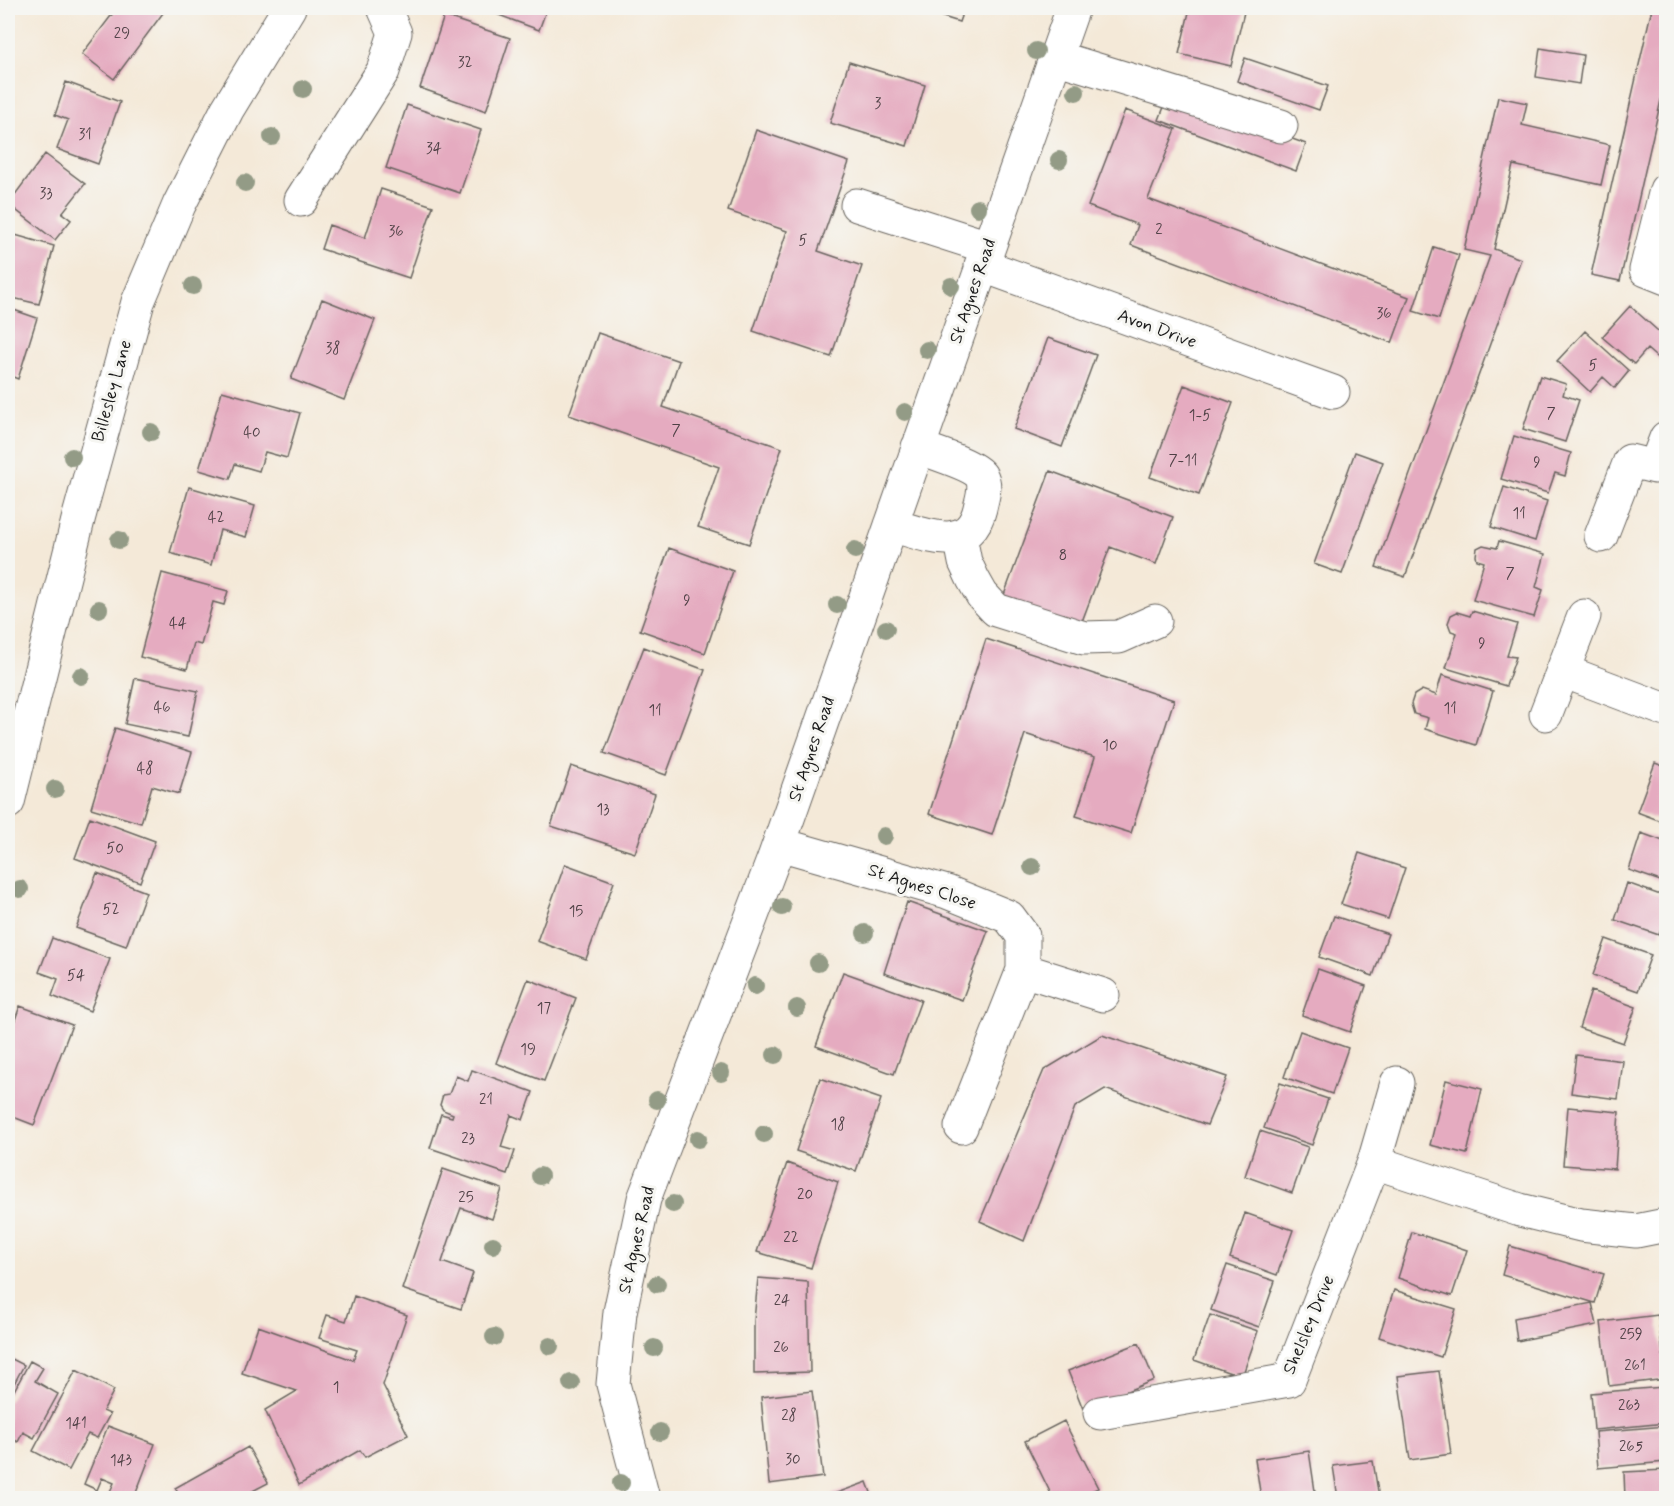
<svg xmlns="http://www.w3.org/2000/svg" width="1674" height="1506" font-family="Mynerve,sans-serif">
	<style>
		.building { fill: #e5abc0 }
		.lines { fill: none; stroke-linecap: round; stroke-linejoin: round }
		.minor-casing { stroke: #68645e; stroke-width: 35 }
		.minor { stroke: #fff; stroke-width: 33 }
		.tree { fill: #939b86 }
		.labels { text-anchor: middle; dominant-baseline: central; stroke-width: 6; stroke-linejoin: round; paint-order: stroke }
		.number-label { font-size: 15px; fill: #4e4045 }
		.street-label { font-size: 18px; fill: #1c1c1c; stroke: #f6f6f2 }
	</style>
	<rect width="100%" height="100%" fill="#f6f6f2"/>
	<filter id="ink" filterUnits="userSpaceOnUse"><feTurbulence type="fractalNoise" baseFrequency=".0167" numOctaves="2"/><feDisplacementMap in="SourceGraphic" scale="12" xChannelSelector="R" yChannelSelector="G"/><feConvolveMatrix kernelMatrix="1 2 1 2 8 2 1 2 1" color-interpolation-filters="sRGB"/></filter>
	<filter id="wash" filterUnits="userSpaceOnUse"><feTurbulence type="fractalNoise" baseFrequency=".008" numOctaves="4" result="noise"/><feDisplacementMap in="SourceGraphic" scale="24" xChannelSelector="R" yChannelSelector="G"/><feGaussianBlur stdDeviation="1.35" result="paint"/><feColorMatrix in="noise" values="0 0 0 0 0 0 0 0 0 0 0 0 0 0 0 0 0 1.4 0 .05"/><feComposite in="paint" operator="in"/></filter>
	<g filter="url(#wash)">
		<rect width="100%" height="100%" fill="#f4e9d8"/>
		<g id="blocks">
			<!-- building -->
			<path class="building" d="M 117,8 L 156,8 L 163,13 L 114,79 L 82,54 Z
				M 480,8 L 547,8 L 539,30 Z
				M 915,8 L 964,8 L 959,22 Z
				M 1190,8 L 1245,8 L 1231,66 L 1179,54 Z
				M 1652,8 L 1666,11 L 1666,78 L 1620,281 L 1591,275 Z
				M 444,16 L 510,38 L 486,111 L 420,88 Z
				M 1540,48 L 1583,55 L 1579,84 L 1536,77 Z
				M 1245,58 L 1328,86 L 1319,110 L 1237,81 Z
				M 849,62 L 925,85 L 907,146 L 830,123 Z
				M 66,82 L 120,102 L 98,164 L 57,149 L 68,120 L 55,115 Z
				M 1169,94 L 1306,144 L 1296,171 L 1159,120 Z
				M 1498,97 L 1527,103 L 1522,125 L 1610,145 L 1601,185 L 1513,165 L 1494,249 L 1521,259 L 1405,577 L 1376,567 L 1490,256 L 1464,250 Z
				M 407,105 L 481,130 L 460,193 L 386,168 Z
				M 1125,110 L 1176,129 L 1148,199 L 1409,297 L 1392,343 L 1131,245 L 1138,225 L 1088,206 Z
				M 756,130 L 849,162 L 818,251 L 862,266 L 831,357 L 753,331 L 787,231 L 728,211 Z
				M 45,154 L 85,184 L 62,213 L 71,220 L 55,240 L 8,204 Z
				M 381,189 L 433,206 L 409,278 L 321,249 L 329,225 L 365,238 Z
				M 8,233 L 54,246 L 39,304 L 8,297 Z
				M 1434,247 L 1459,255 L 1439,319 L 1413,311 Z
				M 322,299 L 375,320 L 344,400 L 291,379 Z
				M 1630,306 L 1666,338 L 1666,357 L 1662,362 L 1647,349 L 1634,364 L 1602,337 Z
				M 8,308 L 37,318 L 18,379 L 8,375 Z
				M 1585,331 L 1629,371 L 1615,388 L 1603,377 L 1590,392 L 1557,361 Z
				M 598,333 L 679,361 L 663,407 L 782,448 L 749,544 L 698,527 L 719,467 L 569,415 Z
				M 1048,338 L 1096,355 L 1062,447 L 1014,429 Z
				M 1540,376 L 1566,384 L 1563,395 L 1579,400 L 1565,442 L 1523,429 Z
				M 1184,385 L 1233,403 L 1199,495 L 1150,477 Z
				M 222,391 L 300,413 L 287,458 L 265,452 L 259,471 L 235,464 L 230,479 L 199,470 Z
				M 1514,436 L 1571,453 L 1565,476 L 1555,473 L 1548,493 L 1501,479 Z
				M 1355,452 L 1383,462 L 1342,574 L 1314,564 Z
				M 1050,471 L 1173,517 L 1156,564 L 1110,547 L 1078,632 L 1001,603 Z
				M 189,487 L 255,506 L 246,537 L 220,530 L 211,565 L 170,553 Z
				M 1504,487 L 1547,501 L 1535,541 L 1491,527 Z
				M 1499,541 L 1545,554 L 1536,587 L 1543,590 L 1534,617 L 1473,600 L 1484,562 L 1477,560 L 1476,556 L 1477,548 L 1483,545 L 1497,548 Z
				M 669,548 L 733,571 L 705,653 L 640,630 Z
				M 162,573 L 228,591 L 224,605 L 213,602 L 201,645 L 194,643 L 187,669 L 140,657 Z
				M 1472,611 L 1517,624 L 1507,656 L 1516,657 L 1506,686 L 1446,668 L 1457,633 L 1451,631 L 1448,623 L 1451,615 L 1457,612 L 1470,616 Z
				M 986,639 L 1174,700 L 1131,833 L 1076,816 L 1095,757 L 1025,734 L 992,835 L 929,814 Z
				M 644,647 L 705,670 L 666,775 L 604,753 Z
				M 1442,675 L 1493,691 L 1476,745 L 1425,729 L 1428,718 L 1414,714 L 1411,704 L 1414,695 L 1422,690 L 1436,695 Z
				M 135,678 L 198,691 L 188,737 L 125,724 Z
				M 115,728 L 192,752 L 179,794 L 152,786 L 141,823 L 91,808 Z
				M 1655,763 L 1666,767 L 1666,823 L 1637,812 Z
				M 571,766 L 655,794 L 635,853 L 551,826 Z
				M 90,817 L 155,841 L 140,882 L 75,858 Z
				M 1641,833 L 1666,842 L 1666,883 L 1629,870 Z
				M 1359,853 L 1405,868 L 1388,919 L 1341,904 Z
				M 565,864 L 614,882 L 586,959 L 537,941 Z
				M 97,873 L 146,892 L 126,946 L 76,928 Z
				M 1627,883 L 1666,897 L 1666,915 L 1659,935 L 1615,920 Z
				M 907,902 L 988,931 L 962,1000 L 884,973 Z
				M 1334,916 L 1388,934 L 1373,976 L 1319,957 Z
				M 52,938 L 110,959 L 90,1011 L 52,996 L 58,979 L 39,972 Z
				M 1606,939 L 1651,955 L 1638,991 L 1593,975 Z
				M 1318,969 L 1366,986 L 1350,1032 L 1302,1015 Z
				M 843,972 L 921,1000 L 894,1074 L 816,1046 Z
				M 528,979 L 576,998 L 544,1081 L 496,1063 Z
				M 1591,991 L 1636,1007 L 1623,1043 L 1579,1028 Z
				M 20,1006 L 72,1025 L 34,1125 L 8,1115 L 8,1039 Z
				M 1300,1031 L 1348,1048 L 1332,1094 L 1284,1077 Z
				M 1102,1035 L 1227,1077 L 1207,1125 L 1105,1089 L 1075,1107 L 1024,1241 L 980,1221 L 1044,1070 Z
				M 1576,1055 L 1623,1061 L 1618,1099 L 1571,1093 Z
				M 472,1070 L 533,1092 L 523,1120 L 511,1115 L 501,1147 L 515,1151 L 507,1174 L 430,1148 L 441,1114 L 452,1117 L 453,1114 L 443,1110 L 440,1105 L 443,1095 L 449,1094 L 456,1076 L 468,1081 Z
				M 820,1078 L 881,1099 L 856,1171 L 796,1151 Z
				M 1446,1080 L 1482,1089 L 1467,1154 L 1430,1145 Z
				M 1280,1083 L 1328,1099 L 1312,1145 L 1264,1128 Z
				M 1568,1107 L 1619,1112 L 1615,1169 L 1563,1165 Z
				M 1260,1131 L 1308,1147 L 1292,1193 L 1245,1176 Z
				M 787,1163 L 838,1182 L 811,1268 L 757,1252 Z
				M 443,1169 L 502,1189 L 492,1219 L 461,1208 L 451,1235 L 442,1262 L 473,1273 L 461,1309 L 402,1289 Z
				M 1245,1213 L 1293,1230 L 1277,1275 L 1230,1258 Z
				M 1412,1232 L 1467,1250 L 1452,1296 L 1398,1278 Z
				M 1510,1246 L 1604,1274 L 1595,1303 L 1502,1275 Z
				M 1227,1265 L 1275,1281 L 1259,1327 L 1211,1310 Z
				M 758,1278 L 808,1282 L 810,1372 L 754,1374 L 754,1321 Z
				M 1394,1290 L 1456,1309 L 1441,1357 L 1379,1337 Z
				M 354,1296 L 407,1315 L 383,1385 L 408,1435 L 365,1457 L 360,1450 L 299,1485 L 265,1410 L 297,1391 L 242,1373 L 258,1326 L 353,1360 L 357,1350 L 319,1338 L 327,1315 L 346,1321 Z
				M 1592,1303 L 1597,1325 L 1517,1341 L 1514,1318 Z
				M 1210,1315 L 1258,1331 L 1242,1377 L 1194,1360 Z
				M 1658,1315 L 1666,1379 L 1609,1386 L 1601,1322 Z
				M 1139,1343 L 1154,1380 L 1083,1409 L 1068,1371 Z
				M 8,1357 L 24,1365 L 8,1395 Z
				M 30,1361 L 43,1368 L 35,1381 L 58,1394 L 34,1438 L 23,1432 L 18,1442 L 8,1436 L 8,1402 Z
				M 76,1370 L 114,1390 L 103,1411 L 110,1414 L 97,1438 L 88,1434 L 69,1470 L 33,1451 Z
				M 1439,1371 L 1451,1454 L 1410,1460 L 1398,1376 Z
				M 1663,1387 L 1666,1423 L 1594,1430 L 1591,1393 Z
				M 812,1391 L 823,1477 L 769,1484 L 761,1397 Z
				M 1064,1421 L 1098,1488 L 1077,1498 L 1053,1498 L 1025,1441 Z
				M 108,1426 L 155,1444 L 134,1498 L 107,1498 L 114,1483 L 102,1478 L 97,1490 L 84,1484 Z
				M 1666,1426 L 1666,1462 L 1598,1468 L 1595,1432 Z
				M 248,1447 L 268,1483 L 239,1498 L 181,1498 L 175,1488 Z
				M 1309,1451 L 1316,1498 L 1261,1498 L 1255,1459 Z
				M 1373,1461 L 1379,1498 L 1338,1498 L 1333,1466 Z
				M 1666,1470 L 1666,1498 L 1625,1498 L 1624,1472 Z
				M 867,1482 L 873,1498 L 823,1498 Z"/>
		</g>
	</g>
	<g filter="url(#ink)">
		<use href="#blocks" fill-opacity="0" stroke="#68645e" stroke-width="1.5"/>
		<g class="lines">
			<defs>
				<path id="minor" d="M 1055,57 L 1281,126
					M 1666,190 L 1646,270 L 1666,278
					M 301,200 L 383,71 L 395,33 L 384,8
					M 857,205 L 988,247
					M 981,265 L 1333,392
					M 891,525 C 924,534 969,556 980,508 C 982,498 987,486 981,476 C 974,465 931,452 918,447
					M 960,536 L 965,562 L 973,579 L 982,595 L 996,610 L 1084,638 L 1119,637 L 1155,621
					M 1601,536 L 1630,461 L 1655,467 L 1666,438
					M 1563,671 L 1666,710
					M 1546,714 L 1584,616
					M 8,802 L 79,516 L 138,302 L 179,205 L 227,110 L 289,8
					M 779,844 L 947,892 L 1009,917 L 1023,936 L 1023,970 L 961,1127
					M 1023,970 L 1103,995
					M 1374,1162 L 1397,1083
					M 1100,1413 L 1289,1380 L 1374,1162 L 1520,1210 L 1581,1225 L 1636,1231 L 1666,1225
					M 643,1498 L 613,1384 L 620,1312 L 644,1199 L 774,858 L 1073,8"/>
			</defs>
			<!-- minor casing -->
			<use href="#minor" class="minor-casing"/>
			<!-- minor -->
			<use href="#minor" class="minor"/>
		</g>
		<!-- trees -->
		<g class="tree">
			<circle cx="1036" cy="51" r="9"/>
			<circle cx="303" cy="89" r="9"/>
			<circle cx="1076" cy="92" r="9"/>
			<circle cx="272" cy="137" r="9"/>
			<circle cx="1059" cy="160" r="9"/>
			<circle cx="245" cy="183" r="9"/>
			<circle cx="978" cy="208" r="9"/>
			<circle cx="193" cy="286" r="9"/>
			<circle cx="951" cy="286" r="9"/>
			<circle cx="927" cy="350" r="9"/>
			<circle cx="905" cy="412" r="9"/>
			<circle cx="151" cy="432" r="9"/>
			<circle cx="72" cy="457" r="9"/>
			<circle cx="119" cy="540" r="9"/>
			<circle cx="855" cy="550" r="9"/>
			<circle cx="837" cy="605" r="9"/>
			<circle cx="99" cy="609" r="9"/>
			<circle cx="886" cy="629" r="9"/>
			<circle cx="81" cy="676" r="9"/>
			<circle cx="55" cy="789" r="9"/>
			<circle cx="884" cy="836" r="9"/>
			<circle cx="1032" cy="867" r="9"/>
			<circle cx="20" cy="889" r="9"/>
			<circle cx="782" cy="907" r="9"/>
			<circle cx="865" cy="933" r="9"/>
			<circle cx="818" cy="963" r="9"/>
			<circle cx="755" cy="986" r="9"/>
			<circle cx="797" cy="1008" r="9"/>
			<circle cx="775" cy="1055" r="9"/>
			<circle cx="721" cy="1073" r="9"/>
			<circle cx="657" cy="1100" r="9"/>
			<circle cx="764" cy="1134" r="9"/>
			<circle cx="698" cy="1139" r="9"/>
			<circle cx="540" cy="1176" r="9"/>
			<circle cx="673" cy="1204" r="9"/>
			<circle cx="493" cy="1245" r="9"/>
			<circle cx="657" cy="1284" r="9"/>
			<circle cx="494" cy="1337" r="9"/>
			<circle cx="550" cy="1346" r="9"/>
			<circle cx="654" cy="1348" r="9"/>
			<circle cx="571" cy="1383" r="9"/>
			<circle cx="660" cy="1432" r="9"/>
			<circle cx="621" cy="1483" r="9"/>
		</g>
	</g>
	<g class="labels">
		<!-- number labels -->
		<g class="number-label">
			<text x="122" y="34">29</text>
			<text x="465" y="63">32</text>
			<text x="878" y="104">3</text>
			<text x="85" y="135">31</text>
			<text x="434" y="149">34</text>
			<text x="46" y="194">33</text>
			<text x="1159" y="230">2</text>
			<text x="396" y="232">36</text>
			<text x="803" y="241">5</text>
			<text x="1384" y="314">36</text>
			<text x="333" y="349">38</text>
			<text x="1593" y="366">5</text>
			<text x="1551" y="414">7</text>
			<text x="1200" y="416">1-5</text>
			<text x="676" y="431">7</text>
			<text x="252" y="433">40</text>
			<text x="1183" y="461">7-11</text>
			<text x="1537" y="463">9</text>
			<text x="1519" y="514">11</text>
			<text x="216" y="518">42</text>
			<text x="1063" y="556">8</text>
			<text x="1510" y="574">7</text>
			<text x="687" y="601">9</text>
			<text x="178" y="624">44</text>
			<text x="1482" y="644">9</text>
			<text x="162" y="708">46</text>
			<text x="1450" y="709">11</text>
			<text x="655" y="711">11</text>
			<text x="1110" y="746">10</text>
			<text x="145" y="769">48</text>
			<text x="603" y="810">13</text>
			<text x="115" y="849">50</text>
			<text x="111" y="910">52</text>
			<text x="576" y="912">15</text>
			<text x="76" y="976">54</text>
			<text x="544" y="1009">17</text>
			<text x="528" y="1050">19</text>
			<text x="486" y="1100">21</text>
			<text x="838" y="1125">18</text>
			<text x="468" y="1139">23</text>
			<text x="805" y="1195">20</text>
			<text x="466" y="1198">25</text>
			<text x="791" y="1238">22</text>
			<text x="782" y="1301">24</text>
			<text x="1631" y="1335">259</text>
			<text x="781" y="1348">26</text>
			<text x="1635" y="1366">261</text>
			<text x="336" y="1388">1</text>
			<text x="1629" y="1406">263</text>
			<text x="789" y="1416">28</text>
			<text x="76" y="1424">141</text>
			<text x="1631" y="1447">265</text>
			<text x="793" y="1460">30</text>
			<text x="121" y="1461">143</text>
		</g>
		<!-- street labels -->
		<g class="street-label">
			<text transform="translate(973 291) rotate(-71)">St Agnes Road</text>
			<text transform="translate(1157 329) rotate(20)">Avon Drive</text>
			<text transform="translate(112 391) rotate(-74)">Billesley Lane</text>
			<text transform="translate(812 749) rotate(-71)">St Agnes Road</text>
			<text transform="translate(922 887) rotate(18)">St Agnes Close</text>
			<text transform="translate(637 1240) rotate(-77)">St Agnes Road</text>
			<text transform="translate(1309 1325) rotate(-67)">Shelsley Drive</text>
		</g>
	</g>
	<!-- margin -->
	<rect width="1674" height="1506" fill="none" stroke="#f6f6f2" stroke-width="30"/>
</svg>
